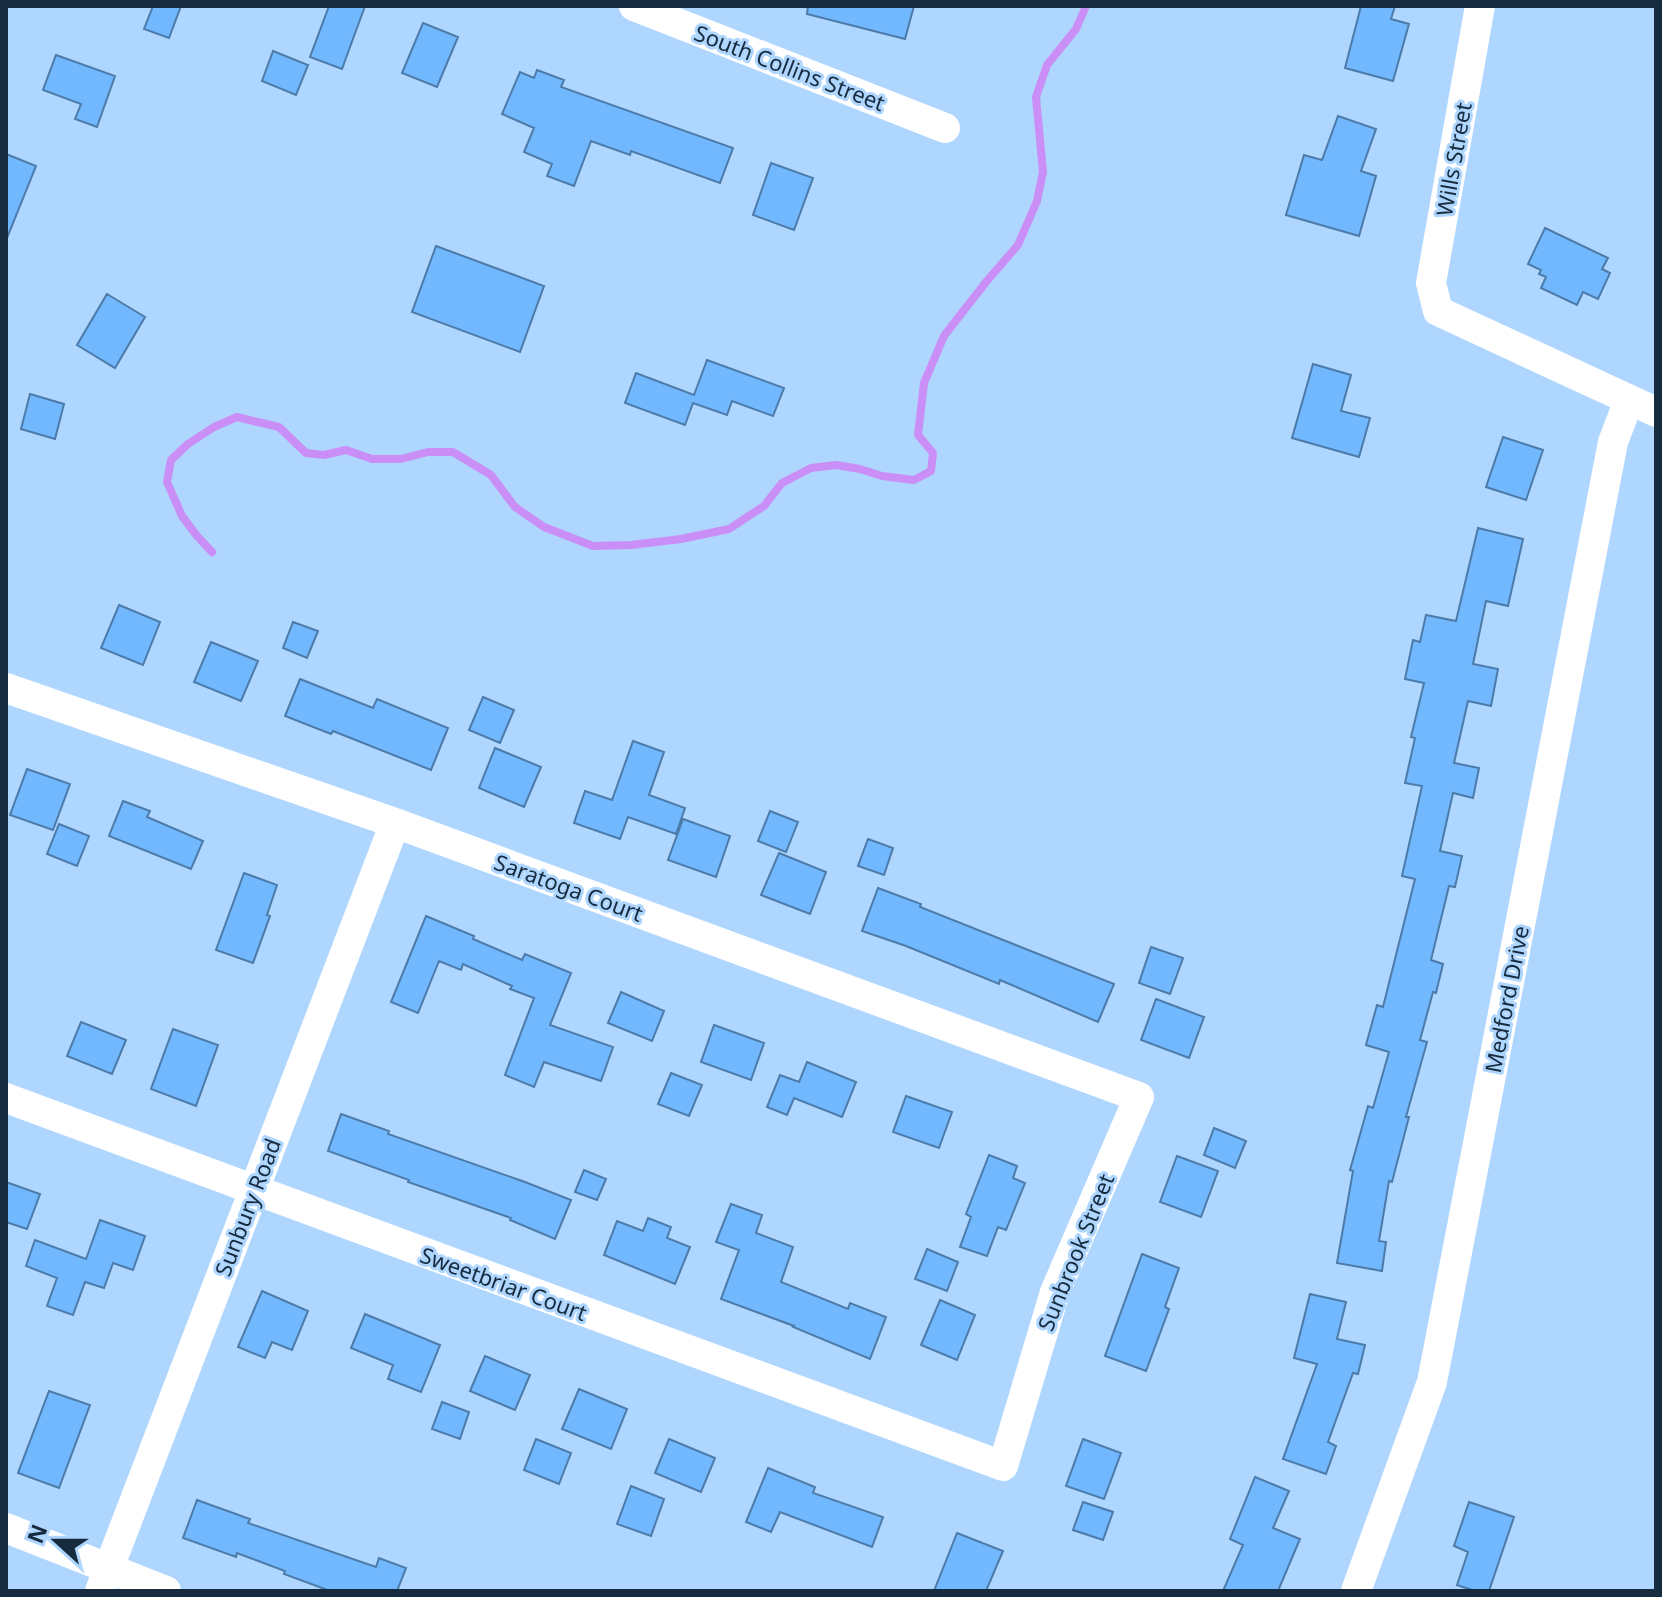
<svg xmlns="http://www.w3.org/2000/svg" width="1662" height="1597" font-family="'Noto Sans',sans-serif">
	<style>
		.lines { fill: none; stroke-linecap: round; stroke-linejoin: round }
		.stream { stroke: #ca8ff6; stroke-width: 8 }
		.building { fill: #71b8fe; stroke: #4c7ba9; stroke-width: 2 }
		.street { stroke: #fff; stroke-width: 30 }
		.labels { text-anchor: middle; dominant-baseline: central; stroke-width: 6; stroke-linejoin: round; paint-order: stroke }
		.street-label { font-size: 22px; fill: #172b3e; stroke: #afd6ff }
	</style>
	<rect width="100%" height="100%" fill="#afd6ff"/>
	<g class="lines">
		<!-- stream -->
		<path class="stream" d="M 212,552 L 197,536 L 182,516 L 167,482 L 171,460 L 188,444 L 214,427 L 237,417 L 279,427 L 306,453 L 324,455 L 346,450 L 372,459 L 401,459 L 428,452 L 453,452 L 491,475 L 515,507 L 544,527 L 593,546 L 631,545 L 681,539 L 729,529 L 764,506 L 782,483 L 811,468 L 836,465 L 860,469 L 882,476 L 914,480 L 931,471 L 933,453 L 918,435 L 924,383 L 944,336 L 986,282 L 1018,245 L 1037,201 L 1043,172 L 1036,97 L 1047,65 L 1076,29 L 1086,6"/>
	</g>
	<!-- building -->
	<path class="building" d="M 153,6 L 181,6 L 169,38 L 144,29 Z
		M 329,6 L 365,6 L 342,69 L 310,57 Z
		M 808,6 L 914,6 L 905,39 L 807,14 Z
		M 1361,6 L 1395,6 L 1391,19 L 1409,24 L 1393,81 L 1345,68 Z
		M 423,23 L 458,37 L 437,87 L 402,73 Z
		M 273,51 L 308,65 L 296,95 L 262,81 Z
		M 56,55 L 115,76 L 97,127 L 75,119 L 81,104 L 43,90 Z
		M 537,70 L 564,80 L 561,87 L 733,148 L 720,183 L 631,151 L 630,155 L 591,141 L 574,186 L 547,176 L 552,164 L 524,152 L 534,128 L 502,114 L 520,72 L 534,78 Z
		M 1338,116 L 1376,129 L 1361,171 L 1376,176 L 1359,236 L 1286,215 L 1304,155 L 1322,160 Z
		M 6,154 L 36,166 L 7,238 L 6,238 Z
		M 771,163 L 813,178 L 794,230 L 753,215 Z
		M 1545,228 L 1608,258 L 1602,269 L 1610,273 L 1598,299 L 1583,292 L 1577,305 L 1541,288 L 1546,277 L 1539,274 L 1541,270 L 1528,264 Z
		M 436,246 L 544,286 L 520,352 L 412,312 Z
		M 107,294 L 145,317 L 115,368 L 77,345 Z
		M 707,360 L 784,388 L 773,416 L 732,401 L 727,415 L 693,403 L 685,425 L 625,403 L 636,373 L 694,395 Z
		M 1313,364 L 1351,375 L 1341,411 L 1370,418 L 1359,457 L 1292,438 Z
		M 30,394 L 64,404 L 55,439 L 21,429 Z
		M 1503,437 L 1543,450 L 1526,500 L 1486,487 Z
		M 1478,528 L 1523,539 L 1508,606 L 1486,601 L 1473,664 L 1498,669 L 1491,706 L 1468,701 L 1454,763 L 1479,768 L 1473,798 L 1453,793 L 1440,851 L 1462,856 L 1455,887 L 1449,886 L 1431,960 L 1443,964 L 1436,993 L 1433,992 L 1420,1040 L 1427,1042 L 1406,1117 L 1409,1117 L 1392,1182 L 1389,1181 L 1379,1241 L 1386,1242 L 1382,1271 L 1337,1263 L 1353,1171 L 1350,1170 L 1368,1106 L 1373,1108 L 1389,1052 L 1366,1045 L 1377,1005 L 1383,1007 L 1415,879 L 1402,876 L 1422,786 L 1405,783 L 1415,738 L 1411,737 L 1424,683 L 1405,679 L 1413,640 L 1420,642 L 1426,615 L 1456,621 Z
		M 119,605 L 160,622 L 143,665 L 101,648 Z
		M 293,622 L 318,631 L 307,658 L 283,648 Z
		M 211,642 L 258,661 L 241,701 L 194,682 Z
		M 300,679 L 373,708 L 377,699 L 448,728 L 431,770 L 333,731 L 331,734 L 285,716 Z
		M 483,697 L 514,710 L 500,743 L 469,730 Z
		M 633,741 L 664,752 L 649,795 L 685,808 L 676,834 L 628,817 L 620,839 L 574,823 L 585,791 L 612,800 Z
		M 495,748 L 541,767 L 524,807 L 479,788 Z
		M 27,769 L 70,784 L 53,830 L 10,815 Z
		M 123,801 L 150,811 L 147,817 L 203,841 L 191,869 L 109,836 Z
		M 770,811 L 798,822 L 786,852 L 758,841 Z
		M 683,819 L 730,836 L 716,877 L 668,860 Z
		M 59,824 L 89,836 L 77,866 L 47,854 Z
		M 868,839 L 893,848 L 884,875 L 858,866 Z
		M 779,853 L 826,872 L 810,914 L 761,895 Z
		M 244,873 L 277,885 L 267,915 L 270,916 L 253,963 L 216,950 Z
		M 878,888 L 921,904 L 920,907 L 1114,984 L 1098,1022 L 1000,980 L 999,984 L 906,946 L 862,931 Z
		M 426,916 L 474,936 L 473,939 L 522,960 L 525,954 L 571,973 L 550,1025 L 613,1047 L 601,1081 L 544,1062 L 534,1087 L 505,1075 L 534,998 L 510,989 L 512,986 L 463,964 L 461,970 L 439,961 L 418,1013 L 391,1002 Z
		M 1151,947 L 1183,958 L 1170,994 L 1139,983 Z
		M 621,992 L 664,1011 L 652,1041 L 608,1023 Z
		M 1156,999 L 1204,1017 L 1189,1058 L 1141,1040 Z
		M 81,1022 L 126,1040 L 112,1074 L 67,1056 Z
		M 714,1025 L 764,1043 L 751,1080 L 701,1062 Z
		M 173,1029 L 218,1045 L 196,1106 L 151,1089 Z
		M 807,1062 L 856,1082 L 842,1117 L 794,1098 L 787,1115 L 767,1107 L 780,1075 L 799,1082 Z
		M 671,1073 L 702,1085 L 689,1116 L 658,1104 Z
		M 906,1096 L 952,1112 L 939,1148 L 893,1132 Z
		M 341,1114 L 389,1131 L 388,1134 L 525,1182 L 571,1200 L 555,1239 L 510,1220 L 511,1218 L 408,1182 L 409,1180 L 328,1151 Z
		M 1214,1128 L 1246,1141 L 1235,1168 L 1204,1155 Z
		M 989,1155 L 1017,1166 L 1013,1178 L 1025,1183 L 1006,1230 L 998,1227 L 987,1256 L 960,1247 L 971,1217 L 966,1214 Z
		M 1177,1156 L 1218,1171 L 1201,1217 L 1160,1202 Z
		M 584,1170 L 606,1179 L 597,1200 L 575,1192 Z
		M 6,1182 L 40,1194 L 27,1229 L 6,1222 Z
		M 731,1204 L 762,1215 L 756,1233 L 793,1247 L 781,1282 L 848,1309 L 850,1303 L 886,1317 L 870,1359 L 793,1327 L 794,1326 L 721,1299 L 739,1250 L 716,1242 Z
		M 648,1218 L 671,1227 L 667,1238 L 690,1247 L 675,1284 L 604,1255 L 617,1221 L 643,1231 Z
		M 100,1220 L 145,1236 L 133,1270 L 113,1263 L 104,1288 L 85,1282 L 73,1315 L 47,1306 L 57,1278 L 26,1266 L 35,1240 L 86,1259 Z
		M 927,1249 L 958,1262 L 947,1291 L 915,1279 Z
		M 1142,1254 L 1179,1268 L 1165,1307 L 1169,1309 L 1146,1371 L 1105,1356 Z
		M 262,1291 L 308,1311 L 292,1350 L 272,1342 L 265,1358 L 238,1347 Z
		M 1310,1294 L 1346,1302 L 1337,1339 L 1365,1345 L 1358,1374 L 1353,1373 L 1328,1442 L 1336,1446 L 1326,1474 L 1283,1459 L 1317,1364 L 1294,1358 Z
		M 940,1300 L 975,1315 L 957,1360 L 921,1345 Z
		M 365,1314 L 440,1345 L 421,1392 L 388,1379 L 393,1365 L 351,1348 Z
		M 485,1356 L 530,1375 L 515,1410 L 470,1391 Z
		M 579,1389 L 627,1409 L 611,1449 L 562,1429 Z
		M 49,1391 L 90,1405 L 59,1488 L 18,1473 Z
		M 442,1402 L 469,1412 L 460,1439 L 432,1429 Z
		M 536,1439 L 571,1453 L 559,1484 L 524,1470 Z
		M 669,1439 L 715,1458 L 701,1492 L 655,1473 Z
		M 1083,1439 L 1121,1453 L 1104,1499 L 1066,1486 Z
		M 768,1468 L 815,1487 L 813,1493 L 883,1517 L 872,1547 L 780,1512 L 771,1532 L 746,1522 Z
		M 1255,1477 L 1289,1491 L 1273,1528 L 1300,1539 L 1278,1591 L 1223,1591 L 1243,1545 L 1230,1539 Z
		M 631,1486 L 664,1499 L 651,1536 L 617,1524 Z
		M 197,1500 L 250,1519 L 248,1523 L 376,1567 L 379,1558 L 406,1568 L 397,1591 L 330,1591 L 284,1574 L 285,1571 L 237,1553 L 236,1557 L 183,1538 Z
		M 1083,1502 L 1113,1512 L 1103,1540 L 1073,1530 Z
		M 1469,1502 L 1514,1517 L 1489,1591 L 1475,1591 L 1457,1585 L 1468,1552 L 1454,1546 Z
		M 957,1533 L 1003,1551 L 986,1591 L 934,1591 Z"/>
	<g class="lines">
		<!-- street -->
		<path class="street" d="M 634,6 L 945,128
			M 1480,6 L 1431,283 L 1438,311 L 1656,412
			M 6,688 L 395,823 L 1139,1097 L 1055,1292 L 1003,1466 L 6,1098
			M 6,1528 L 166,1591
			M 100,1591 L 395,823
			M 1356,1591 L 1432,1382 L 1613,442 L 1629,400"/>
	</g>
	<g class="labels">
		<!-- street labels -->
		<g class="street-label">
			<text transform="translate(790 67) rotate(21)">South Collins Street</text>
			<text transform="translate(1453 159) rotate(-80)">Wills Street</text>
			<text transform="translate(569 887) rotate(20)">Saratoga Court</text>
			<text transform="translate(1506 999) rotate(-79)">Medford Drive</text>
			<text transform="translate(247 1207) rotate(-69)">Sunbury Road</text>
			<text transform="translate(1075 1252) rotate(-68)">Sunbrook Street</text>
			<text transform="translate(504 1283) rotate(20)">Sweetbriar Court</text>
		</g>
	</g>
	<!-- border -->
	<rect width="1662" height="1597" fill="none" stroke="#172b3e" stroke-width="16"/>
	<!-- north arrow -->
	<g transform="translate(56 1541) rotate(291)" stroke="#afd6ff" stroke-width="6" paint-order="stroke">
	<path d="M0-6L14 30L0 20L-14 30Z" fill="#172b3e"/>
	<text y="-12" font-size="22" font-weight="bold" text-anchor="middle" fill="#172b3e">N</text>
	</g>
</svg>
